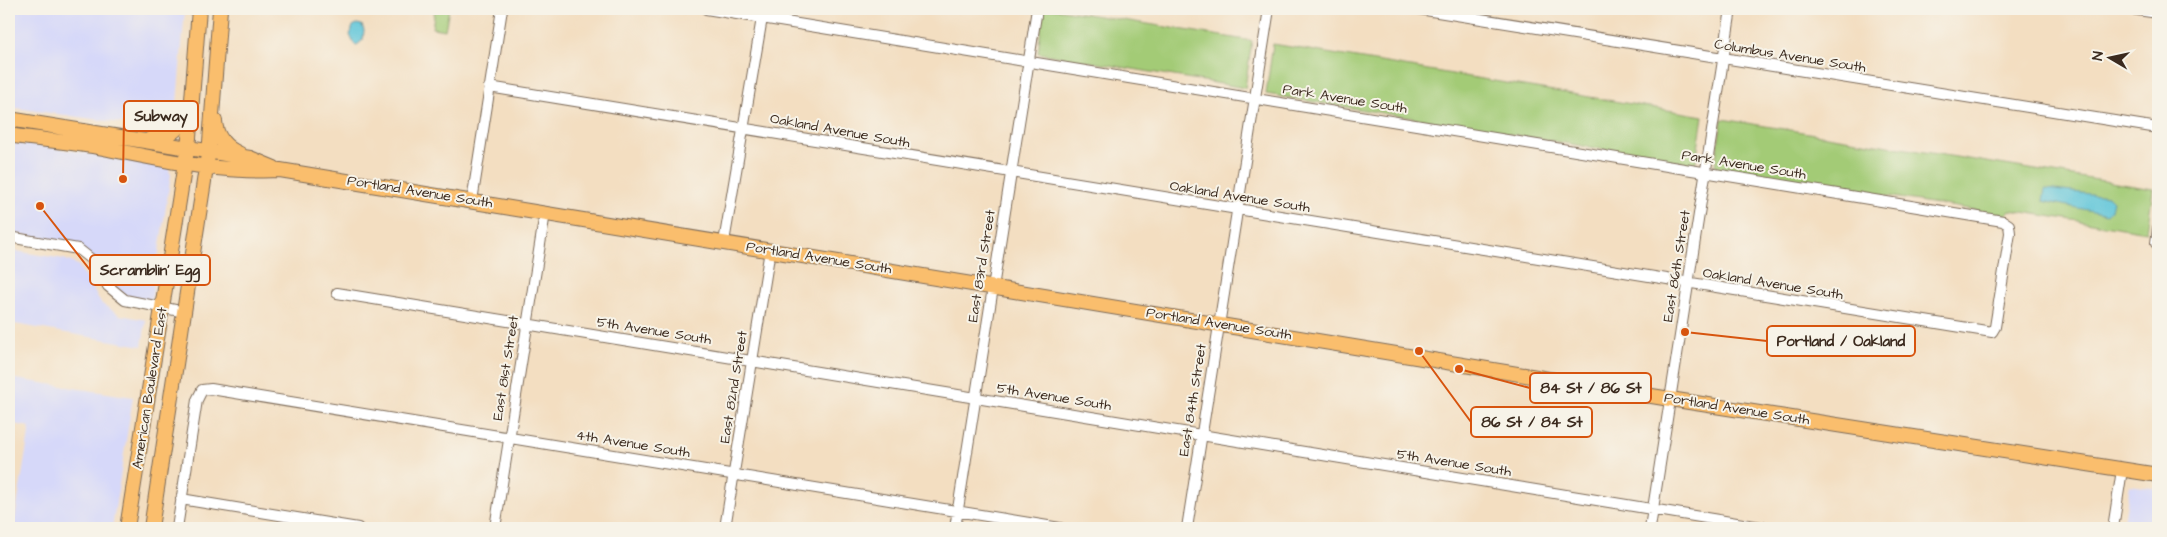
<svg xmlns="http://www.w3.org/2000/svg" width="2167" height="537" font-family="'Architects Daughter',sans-serif">
	<style>
		.built { fill: #d6d8f9 }
		.green { fill: #a3cb76; stroke: #6f7a4a }
		.water { fill: #5dc5d9; stroke: #4c787c }
		.lines { fill: none; stroke-linecap: round; stroke-linejoin: round }
		.minor-casing { stroke: #7b6957; stroke-width: 12 }
		.major-casing { stroke: #7b6957; stroke-width: 16 }
		.minor { stroke: #fff; stroke-width: 10 }
		.major { stroke: #fabe6d; stroke-width: 14 }
		.labels { text-anchor: middle; dominant-baseline: central; stroke-width: 4; stroke-linejoin: round; paint-order: stroke }
		.street-label { font-size: 14px; fill: #3b2a1e; stroke: #f7f3e8 }
		.leader { fill: none; stroke: #d7540e; stroke-width: 2 }
		.callout-dot { fill: #d7540e; stroke: #f7f3e8; stroke-width: 2 }
		.callout { fill: #f7f3e8; stroke: #d7540e; stroke-width: 2 }
		.callout-label { font-size: 15px; text-anchor: middle; font-weight: bold; fill: #3b2a1e }
	</style>
	<rect width="100%" height="100%" fill="#f7f3e8"/>
	<filter id="ink" filterUnits="userSpaceOnUse"><feTurbulence type="fractalNoise" baseFrequency=".02" numOctaves="2"/><feDisplacementMap in="SourceGraphic" scale="10" xChannelSelector="R" yChannelSelector="G"/><feConvolveMatrix kernelMatrix="1 2 1 2 8 2 1 2 1" color-interpolation-filters="sRGB"/></filter>
	<filter id="wash" filterUnits="userSpaceOnUse"><feTurbulence type="fractalNoise" baseFrequency=".0096" numOctaves="4" result="noise"/><feDisplacementMap in="SourceGraphic" scale="20" xChannelSelector="R" yChannelSelector="G"/><feGaussianBlur stdDeviation="1.12" result="paint"/><feColorMatrix in="noise" values="0 0 0 0 0 0 0 0 0 0 0 0 0 0 0 0 0 1.4 0 .05"/><feComposite in="paint" operator="in"/></filter>
	<g filter="url(#wash)">
		<rect width="100%" height="100%" fill="#f3dec1"/>
		<!-- built -->
		<path class="built" d="M 9,9 L 185,9 L 176,114 L 162,129 L 9,107 Z
			M 9,141 L 164,165 L 168,168 L 171,175 L 151,302 L 125,295 L 112,285 L 80,246 L 69,242 L 9,233 Z
			M 9,250 L 64,259 L 78,265 L 102,304 L 120,315 L 146,320 L 142,346 L 9,323 Z
			M 9,378 L 133,397 L 112,528 L 31,528 L 14,525 L 30,427 L 9,423 Z
			M 2130,485 L 2158,489 L 2158,528 L 2123,528 Z"/>
		<!-- green -->
		<path class="green" d="M 435,9 L 449,9 L 445,30 L 432,28 Z
			M 1043,9 L 1056,9 L 1252,41 L 1245,88 L 1038,53 Z
			M 1273,44 L 1703,116 L 1696,162 L 1692,164 L 1266,94 Z
			M 1722,119 L 2153,189 L 2147,232 L 2010,210 L 2006,215 L 1718,169 L 1715,165 Z"/>
		<!-- water -->
		<path class="water" d="M 357,24 L 362,25 L 364,30 L 363,40 L 357,45 L 354,44 L 350,35 L 353,26 Z
			M 2045,189 L 2109,196 L 2113,200 L 2111,210 L 2107,214 L 2043,201 Z"/>
	</g>
	<g filter="url(#ink)">
		<g class="lines">
			<defs>
				<path id="minor" d="M 1419,9 L 2158,128
					M 2131,9 L 2158,13
					M 489,87 L 1986,331 L 1992,332 L 1995,327 L 2010,233 L 2009,225 L 2003,221 L 706,9
					M 472,201 L 502,9
					M 2158,228 L 2156,243 L 2158,244
					M 9,237 L 78,249 L 97,264 L 108,286 L 125,300 L 185,312
					M 724,242 L 762,18
					M 337,293 L 1767,528
					M 181,499 L 358,528
					M 177,528 L 197,400 L 202,390 L 211,389 L 1060,528
					M 495,528 L 545,213
					M 725,528 L 770,250
					M 955,528 L 1037,9
					M 1187,528 L 1269,9
					M 1650,528 L 1731,9
					M 2113,528 L 2122,470"/>
				<path id="major" d="M 9,119 L 250,158 L 274,168
					M 215,121 C 216,137 226,148 240,154
					M 9,135 C 40,140 72,142 103,148 C 162,160 220,173 280,170 L 1670,399 L 2158,475
					M 150,139 C 170,138 183,127 189,108
					M 127,528 L 189,138 L 199,9
					M 151,528 L 210,142 L 220,9"/>
			</defs>
			<!-- minor casing -->
			<use href="#minor" class="minor-casing"/>
			<!-- major casing -->
			<use href="#major" class="major-casing"/>
			<!-- minor -->
			<use href="#minor" class="minor"/>
			<!-- major -->
			<use href="#major" class="major"/>
		</g>
	</g>
	<g class="labels">
		<!-- street labels -->
		<g class="street-label">
			<text transform="translate(1790 56) rotate(9)">Columbus Avenue South</text>
			<text transform="translate(1345 99) rotate(9)">Park Avenue South</text>
			<text transform="translate(840 131) rotate(10)">Oakland Avenue South</text>
			<text transform="translate(1744 165) rotate(9)">Park Avenue South</text>
			<text transform="translate(420 192) rotate(9)">Portland Avenue South</text>
			<text transform="translate(1240 197) rotate(9)">Oakland Avenue South</text>
			<text transform="translate(819 258) rotate(9)">Portland Avenue South</text>
			<text transform="translate(982 266) rotate(-81)">East 83rd Street</text>
			<text transform="translate(1677 266) rotate(-81)">East 86th Street</text>
			<text transform="translate(1773 284) rotate(9)">Oakland Avenue South</text>
			<text transform="translate(1219 324) rotate(9)">Portland Avenue South</text>
			<text transform="translate(654 331) rotate(9)">5th Avenue South</text>
			<text transform="translate(506 368) rotate(-81)">East 81st Street</text>
			<text transform="translate(734 387) rotate(-81)">East 82nd Street</text>
			<text transform="translate(150 388) rotate(-81)">American Boulevard East</text>
			<text transform="translate(1054 397) rotate(9)">5th Avenue South</text>
			<text transform="translate(1193 400) rotate(-81)">East 84th Street</text>
			<text transform="translate(1737 409) rotate(9)">Portland Avenue South</text>
			<text transform="translate(633 444) rotate(9)">4th Avenue South</text>
			<text transform="translate(1454 463) rotate(9)">5th Avenue South</text>
		</g>
	</g>
	<!-- callouts -->
	<path class="leader" d="M123 179L124 116M40 206L90 270M1685 332L1767 341M1459 369L1530 388M1419 351L1471 422"/>
	<g class="callout-dot">
		<circle cx="123" cy="179" r="5"/>
		<circle cx="40" cy="206" r="5"/>
		<circle cx="1685" cy="332" r="5"/>
		<circle cx="1459" cy="369" r="5"/>
		<circle cx="1419" cy="351" r="5"/>
	</g>
	<g class="callout">
		<rect x="124" y="101" width="74" height="30" rx="5"/>
		<rect x="90" y="255" width="120" height="30" rx="5"/>
		<rect x="1767" y="326" width="148" height="30" rx="5"/>
		<rect x="1530" y="373" width="121" height="30" rx="5"/>
		<rect x="1471" y="407" width="121" height="30" rx="5"/>
	</g>
	<g class="callout-label">
		<text x="161" y="121">Subway</text>
		<text x="150" y="275">Scramblin' Egg</text>
		<text x="1841" y="346">Portland / Oakland</text>
		<text x="1591" y="393">84 St / 86 St</text>
		<text x="1532" y="427">86 St / 84 St</text>
	</g>
	<!-- margin -->
	<rect width="2167" height="537" fill="none" stroke="#f7f3e8" stroke-width="30"/>
	<!-- north arrow -->
	<g transform="translate(2110 58) rotate(279)" stroke="#f7f3e8" stroke-width="4" paint-order="stroke">
	<path d="M0-4L9 19L0 12L-9 19Z" fill="#3b2a1e"/>
	<text y="-8" font-size="14" font-weight="bold" text-anchor="middle" fill="#3b2a1e">N</text>
	</g>
</svg>
